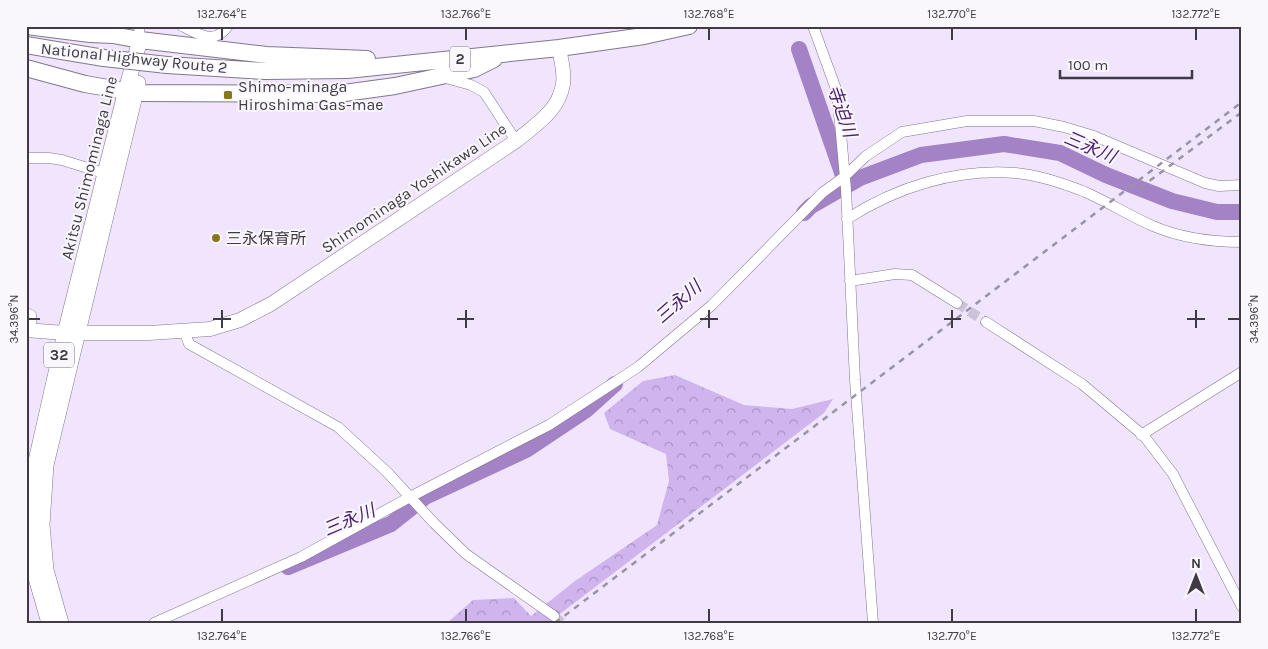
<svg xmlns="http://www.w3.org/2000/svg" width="1268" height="649" font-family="Karla,'Noto Sans JP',sans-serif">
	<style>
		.forest { fill: url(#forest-crowns) }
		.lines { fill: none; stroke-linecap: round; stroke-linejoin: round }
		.river { stroke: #a382c5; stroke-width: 16 }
		.minor-tunnel { stroke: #cdc3d9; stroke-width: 10; stroke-dasharray: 10 5; stroke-linecap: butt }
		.minor-casing { stroke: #81778d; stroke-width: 11 }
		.secondary-casing { stroke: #81778d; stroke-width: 15 }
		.primary-casing { stroke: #81778d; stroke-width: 16 }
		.trunk-casing { stroke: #81778d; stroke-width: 18 }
		.minor { stroke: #fff; stroke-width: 10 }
		.secondary { stroke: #fff; stroke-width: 14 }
		.primary { stroke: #fff; stroke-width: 15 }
		.trunk { stroke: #fff; stroke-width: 16 }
		.rail { stroke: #9b93a5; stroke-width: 2.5; stroke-dasharray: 6 6; stroke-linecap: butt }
		.trunk-bridge-casing { stroke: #81778d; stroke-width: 18; stroke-linecap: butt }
		.trunk-bridge { stroke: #fff; stroke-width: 16 }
		.ticks { fill: none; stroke: #3f3a44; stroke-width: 2 }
		.poi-dot { fill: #8a761a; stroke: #f9f7fc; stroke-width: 2 }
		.labels { text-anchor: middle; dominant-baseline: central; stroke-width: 4; stroke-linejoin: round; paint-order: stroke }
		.shield { fill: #f9f7fc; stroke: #77737b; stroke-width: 1 }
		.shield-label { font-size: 15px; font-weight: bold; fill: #3f3a44 }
		.street-label { font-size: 16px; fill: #3f3a44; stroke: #f9f7fc }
		.poi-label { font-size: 16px; fill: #3f3a44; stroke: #f9f7fc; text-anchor: start }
		.water-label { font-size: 18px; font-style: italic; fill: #4a1d6d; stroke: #f9f7fc }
		.neatline { fill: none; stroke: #3f3a44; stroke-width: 2 }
		.ticks-label { font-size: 12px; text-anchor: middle; fill: #3f3a44 }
	</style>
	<defs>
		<pattern id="forest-crowns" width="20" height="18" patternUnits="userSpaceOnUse" patternTransform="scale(1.25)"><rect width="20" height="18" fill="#d0b4ee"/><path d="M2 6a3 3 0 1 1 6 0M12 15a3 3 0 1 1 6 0" fill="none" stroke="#aa93c2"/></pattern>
	</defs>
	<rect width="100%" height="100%" fill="#f1e5fe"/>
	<!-- forest -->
	<path class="forest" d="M 675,375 L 744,405 L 792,409 L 833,399 L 824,413 L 548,623 L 447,623 L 473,600 L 514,598 L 531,616 L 575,581 L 657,525 L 669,481 L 666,454 L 610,429 L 604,413 L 643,381 Z"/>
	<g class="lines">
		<!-- river -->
		<path class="river" d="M 799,49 L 846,184
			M 804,213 L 811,206 L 860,178 L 921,155 L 1004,144 L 1060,153 L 1106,175 L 1172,201 L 1217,212 L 1242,212
			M 288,567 L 391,524 L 425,497 L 526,450 L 586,410 L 615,384"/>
		<!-- minor-tunnel -->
		<path class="minor-tunnel" d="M 957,303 L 986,322
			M 554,616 L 562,623"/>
		<defs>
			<path id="minor" d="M 139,26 L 140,40
				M 182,26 C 199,35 215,45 228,26
				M 813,26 L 836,89 L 840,123 L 846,189 L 855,380 L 873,623
				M 446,78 L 471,85 L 484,92 L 516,141
				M 26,158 L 49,158 L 62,160 L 110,175
				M 847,219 C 896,187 957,168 1016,173 C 1037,175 1065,184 1085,192 C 1108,202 1130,216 1153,226 C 1181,238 1211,242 1242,242
				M 850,281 L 895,274 L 912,275 L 957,303
				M 26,313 L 31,315 L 31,331
				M 986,322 L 1082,384 L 1144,436 L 1173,474 L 1242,607
				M 184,330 L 189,344 L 338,427 L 387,472 L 434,523 L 466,554 L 554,616
				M 1141,435 L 1242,372
				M 154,623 L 301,557 L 410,497 L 549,425 L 638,367 L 712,305 L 822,193 L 844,177 L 866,156 L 902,132 L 967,121 L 1034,121 L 1064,127 L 1094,136 L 1205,183 L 1219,186 L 1242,185"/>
			<path id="secondary" d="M 26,330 L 65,333 L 149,333 L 210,329 L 240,320 L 271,304 L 516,141 C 535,125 559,111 563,84 C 565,73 561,60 559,48"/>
			<path id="primary" d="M 49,623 L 32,564 L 28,524 L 36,461 L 65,333 L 126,90 L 140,40
				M 61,623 L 46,570 L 42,525 L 46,465 L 138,83"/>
			<path id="trunk" d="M 27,26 L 90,34 L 113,35 L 140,40 L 267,55 L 367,59
				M 26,45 L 104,58
				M 167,65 L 264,71 L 347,70 L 559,48 L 644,36 L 689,26
				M 26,68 L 85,84 L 137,93 L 337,94 L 395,86 L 474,69 L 494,59"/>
		</defs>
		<!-- minor casing -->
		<use href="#minor" class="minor-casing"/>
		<!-- secondary casing -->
		<use href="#secondary" class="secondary-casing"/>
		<!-- primary casing -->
		<use href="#primary" class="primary-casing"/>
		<!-- trunk casing -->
		<use href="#trunk" class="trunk-casing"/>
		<!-- minor -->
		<use href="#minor" class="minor"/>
		<!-- secondary -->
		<use href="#secondary" class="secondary"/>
		<!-- primary -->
		<use href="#primary" class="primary"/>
		<!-- trunk -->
		<use href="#trunk" class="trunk"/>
		<!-- rail -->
		<path class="rail" d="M 1140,188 L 1242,112
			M 555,623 L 1242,102"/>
		<defs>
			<path id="trunk-bridge" d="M 104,58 L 167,65"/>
		</defs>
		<!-- trunk-bridge casing -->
		<use href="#trunk-bridge" class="trunk-bridge-casing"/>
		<!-- trunk-bridge -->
		<use href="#trunk-bridge" class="trunk-bridge"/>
	</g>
	<!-- ticks -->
	<path class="ticks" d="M 222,28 L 222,40M 466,28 L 466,40M 709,28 L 709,40M 952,28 L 952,40M 1196,28 L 1196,40M 222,310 L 222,328M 466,310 L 466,328M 709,310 L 709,328M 952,310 L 952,328M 1196,310 L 1196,328M 28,319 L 40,319M 213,319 L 231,319M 457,319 L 474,319M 700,319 L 718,319M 944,319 L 961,319M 1187,319 L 1205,319M 1228,319 L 1240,319M 222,609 L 222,622M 466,609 L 466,622M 709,609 L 709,622M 952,609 L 952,622M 1196,609 L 1196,622"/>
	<!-- markers -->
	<g class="poi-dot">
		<rect x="223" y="90" width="10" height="10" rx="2.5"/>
		<circle cx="216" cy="238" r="5"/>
	</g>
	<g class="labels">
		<!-- shield labels -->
		<g class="shield">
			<rect x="450" y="46.5" width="20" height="25" rx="4"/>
			<rect x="44" y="342.5" width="30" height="25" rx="4"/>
		</g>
		<g class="shield-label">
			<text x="460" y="59">2</text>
			<text x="59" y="355">32</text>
		</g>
		<!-- street labels -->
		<g class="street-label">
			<text transform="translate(134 58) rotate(6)">National Highway Route 2</text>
			<text transform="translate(89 168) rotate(-76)">Akitsu Shimominaga Line</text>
			<text transform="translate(414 188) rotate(-34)">Shimominaga Yoshikawa Line</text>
		</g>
		<!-- poi labels -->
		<g class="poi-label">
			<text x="238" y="86">Shimo-minaga<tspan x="238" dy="18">Hiroshima Gas-mae</tspan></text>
			<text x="226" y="238">三永保育所</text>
		</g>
		<!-- water labels -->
		<g class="water-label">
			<text transform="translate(842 111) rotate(71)">寺迫川</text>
			<text transform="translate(1090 147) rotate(23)">三永川</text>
			<text transform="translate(678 302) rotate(-41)">三永川</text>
			<text transform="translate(349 520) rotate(-23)">三永川</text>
		</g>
	</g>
	<!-- border -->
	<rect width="1268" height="649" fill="none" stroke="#f9f7fc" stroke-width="55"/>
	<!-- north arrow -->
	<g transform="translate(1196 576)" stroke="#f9f7fc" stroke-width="4" paint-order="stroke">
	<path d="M0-4L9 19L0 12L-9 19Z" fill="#3f3a44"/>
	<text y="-8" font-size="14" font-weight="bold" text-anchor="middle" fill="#3f3a44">N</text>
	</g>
	<!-- scale -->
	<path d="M1060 70v8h132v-8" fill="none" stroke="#3f3a44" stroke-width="2.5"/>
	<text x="1068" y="70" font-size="15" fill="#3f3a44" stroke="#f9f7fc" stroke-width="4" paint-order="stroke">100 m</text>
	<rect x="28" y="28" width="1212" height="594" class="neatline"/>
	<g class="ticks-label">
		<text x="222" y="18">132.764°E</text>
		<text x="466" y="18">132.766°E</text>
		<text x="709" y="18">132.768°E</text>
		<text x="952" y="18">132.770°E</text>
		<text x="1196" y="18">132.772°E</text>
		<text transform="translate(14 319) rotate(-90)" y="4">34.396°N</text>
		<text transform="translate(1254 319) rotate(-90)" y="4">34.396°N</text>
		<text x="222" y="640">132.764°E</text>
		<text x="466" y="640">132.766°E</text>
		<text x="709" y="640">132.768°E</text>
		<text x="952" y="640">132.770°E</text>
		<text x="1196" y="640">132.772°E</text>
	</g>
</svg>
